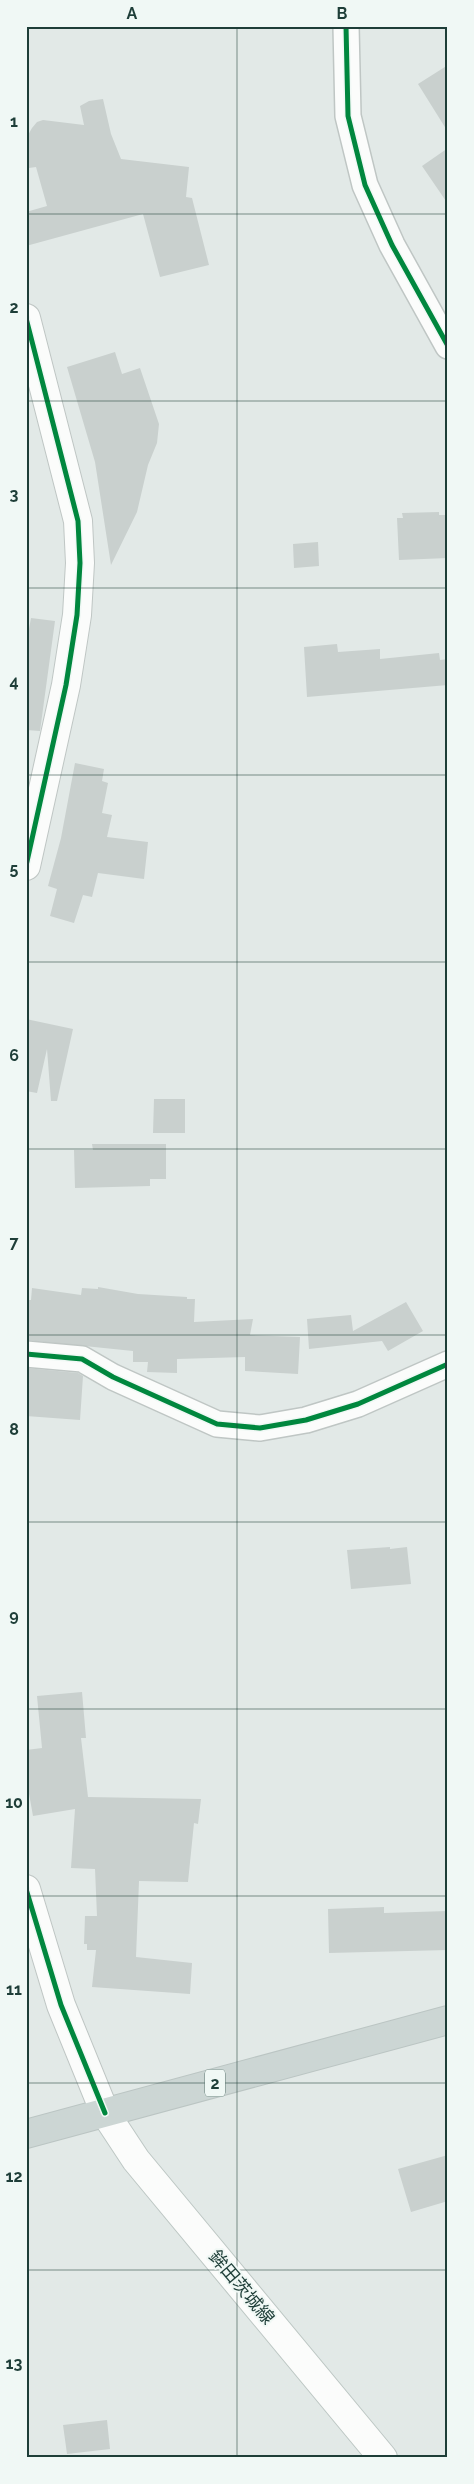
<svg xmlns="http://www.w3.org/2000/svg" width="474" height="2484" font-family="Raleway,'Noto Sans JP',sans-serif">
	<style>
		.building { fill: #c9d0ce }
		.lines { fill: none; stroke-linecap: round; stroke-linejoin: round }
		.minor-casing { stroke: #bfc6c4; stroke-width: 28 }
		.tertiary-casing { stroke: #bfc6c4; stroke-width: 30 }
		.secondary-casing { stroke: #bdc7c4; stroke-width: 30 }
		.primary-casing { stroke: #bbc5c3; stroke-width: 30 }
		.minor { stroke: #fbfcfb; stroke-width: 25 }
		.tertiary { stroke: #fbfcfb; stroke-width: 28 }
		.secondary { stroke: #fbfcfb; stroke-width: 28 }
		.primary { stroke: #ccd6d4; stroke-width: 28 }
		.cycleway-casing { stroke: #f0f8f5; stroke-width: 8 }
		.cycleway { stroke: #00873e; stroke-width: 5 }
		.grid { fill: none; stroke: #1e3e38; stroke-width: 1; stroke-opacity: 0.55 }
		.labels { text-anchor: middle; dominant-baseline: central; stroke-width: 4; stroke-linejoin: round; paint-order: stroke }
		.shield { fill: #f0f8f5; stroke: #5d7671; stroke-width: 1 }
		.shield-label { font-size: 16px; font-weight: bold; fill: #1e3e38 }
		.street-label { font-size: 18px; fill: #1e3e38; stroke: #f0f8f5 }
		.neatline { fill: none; stroke: #1e3e38; stroke-width: 2 }
		.grid-label { font-size: 16px; text-anchor: middle; font-weight: bold; fill: #1e3e38 }
	</style>
	<rect width="100%" height="100%" fill="#e2e9e7"/>
	<!-- building -->
	<path class="building" d="M 448,65 L 448,132 L 418,84 Z
		M 103,99 L 111,134 L 121,159 L 189,167 L 186,197 L 192,198 L 209,265 L 160,277 L 143,214 L 26,246 L 26,212 L 47,206 L 36,167 L 29,168 L 28,135 L 32,128 L 37,122 L 43,120 L 84,125 L 80,106 L 89,101 Z
		M 448,148 L 448,204 L 422,166 Z
		M 115,352 L 122,374 L 140,368 L 159,424 L 157,443 L 148,465 L 137,512 L 111,565 L 95,462 L 67,367 Z
		M 439,512 L 439,515 L 448,515 L 448,558 L 399,560 L 397,518 L 403,518 L 402,513 Z
		M 318,542 L 319,566 L 294,568 L 293,544 Z
		M 31,618 L 55,621 L 40,731 L 26,730 L 26,629 L 29,629 Z
		M 337,644 L 338,652 L 380,649 L 380,659 L 439,653 L 440,660 L 448,659 L 448,685 L 307,697 L 304,647 Z
		M 75,763 L 104,769 L 102,781 L 108,783 L 102,813 L 112,815 L 107,837 L 148,842 L 144,879 L 98,873 L 92,897 L 83,895 L 74,923 L 50,916 L 57,889 L 48,886 L 61,838 Z
		M 26,1019 L 73,1029 L 57,1101 L 51,1101 L 47,1049 L 37,1093 L 26,1091 Z
		M 154,1099 L 185,1099 L 185,1133 L 153,1133 Z
		M 92,1144 L 166,1144 L 166,1179 L 150,1179 L 150,1186 L 75,1188 L 74,1150 L 93,1150 Z
		M 98,1287 L 138,1294 L 187,1297 L 187,1299 L 195,1299 L 194,1322 L 253,1319 L 250,1335 L 300,1337 L 298,1374 L 245,1371 L 245,1357 L 177,1359 L 177,1373 L 147,1372 L 148,1362 L 133,1362 L 133,1351 L 26,1340 L 26,1300 L 31,1300 L 32,1288 L 81,1295 L 82,1288 L 98,1289 Z
		M 406,1302 L 423,1331 L 388,1351 L 382,1341 L 309,1349 L 307,1319 L 351,1315 L 353,1331 Z
		M 26,1368 L 78,1373 L 83,1376 L 80,1420 L 26,1416 Z
		M 390,1547 L 390,1549 L 407,1547 L 411,1584 L 351,1589 L 347,1550 Z
		M 82,1692 L 86,1738 L 81,1738 L 88,1797 L 201,1799 L 198,1824 L 194,1823 L 188,1882 L 139,1881 L 136,1957 L 192,1963 L 190,1994 L 92,1987 L 96,1950 L 87,1950 L 87,1944 L 84,1944 L 85,1916 L 97,1916 L 95,1869 L 71,1868 L 75,1809 L 33,1816 L 26,1777 L 26,1750 L 42,1748 L 37,1696 Z
		M 384,1907 L 384,1913 L 448,1911 L 448,1950 L 329,1953 L 328,1909 Z
		M 448,2155 L 448,2201 L 411,2212 L 398,2169 Z
		M 107,2420 L 110,2449 L 67,2454 L 63,2425 Z"/>
	<g class="lines">
		<defs>
			<path id="minor" d="M 346,26 L 348,116 L 365,185 L 392,245 L 448,346
				M 26,1354 L 82,1359 L 113,1377 L 217,1424 L 260,1428 L 306,1420 L 358,1404 L 448,1364"/>
			<path id="tertiary" d="M 26,318 L 78,521 L 80,563 L 77,615 L 66,685 L 26,866
				M 26,1889 L 61,2005 L 105,2113"/>
			<path id="secondary" d="M 105,2113 L 136,2160 L 383,2458"/>
			<path id="primary" d="M 26,2134 L 448,2020"/>
		</defs>
		<!-- minor casing -->
		<use href="#minor" class="minor-casing"/>
		<!-- tertiary casing -->
		<use href="#tertiary" class="tertiary-casing"/>
		<!-- secondary casing -->
		<use href="#secondary" class="secondary-casing"/>
		<!-- primary casing -->
		<use href="#primary" class="primary-casing"/>
		<!-- minor -->
		<use href="#minor" class="minor"/>
		<!-- tertiary -->
		<use href="#tertiary" class="tertiary"/>
		<!-- secondary -->
		<use href="#secondary" class="secondary"/>
		<!-- primary -->
		<use href="#primary" class="primary"/>
		<defs>
			<path id="cycleway" d="M 346,26 L 348,116 L 365,185 L 392,245 L 448,346
				M 26,318 L 78,521 L 80,563 L 77,615 L 66,685 L 26,866
				M 26,1354 L 82,1359 L 113,1377 L 217,1424 L 260,1428 L 306,1420 L 358,1404 L 448,1364
				M 26,1889 L 61,2005 L 105,2113"/>
		</defs>
		<!-- cycleway casing -->
		<use href="#cycleway" class="cycleway-casing"/>
		<!-- cycleway -->
		<use href="#cycleway" class="cycleway"/>
	</g>
	<!-- grid -->
	<path class="grid" d="M 237,26 L 237,2458M 26,214 L 448,214M 26,401 L 448,401M 26,588 L 448,588M 26,775 L 448,775M 26,962 L 448,962M 26,1149 L 448,1149M 26,1335 L 448,1335M 26,1522 L 448,1522M 26,1709 L 448,1709M 26,1896 L 448,1896M 26,2083 L 448,2083M 26,2270 L 448,2270"/>
	<g class="labels">
		<!-- shield labels -->
		<rect class="shield" x="205" y="2069.5" width="20" height="27" rx="4"/>
		<g class="shield-label">
			<text x="215" y="2083">2</text>
		</g>
		<!-- street labels -->
		<g class="street-label">
			<text transform="translate(242 2287) rotate(50)">鉾田茨城線</text>
		</g>
	</g>
	<!-- border -->
	<rect width="474" height="2484" fill="none" stroke="#f0f8f5" stroke-width="55"/>
	<rect x="28" y="28" width="418" height="2428" class="neatline"/>
	<g class="grid-label">
		<text x="132" y="19">A</text>
		<text x="342" y="19">B</text>
		<text x="14" y="127">1</text>
		<text x="14" y="313">2</text>
		<text x="14" y="500">3</text>
		<text x="14" y="687">4</text>
		<text x="14" y="874">5</text>
		<text x="14" y="1061">6</text>
		<text x="14" y="1248">7</text>
		<text x="14" y="1435">8</text>
		<text x="14" y="1621">9</text>
		<text x="14" y="1808">10</text>
		<text x="14" y="1995">11</text>
		<text x="14" y="2182">12</text>
		<text x="14" y="2369">13</text>
	</g>
</svg>
